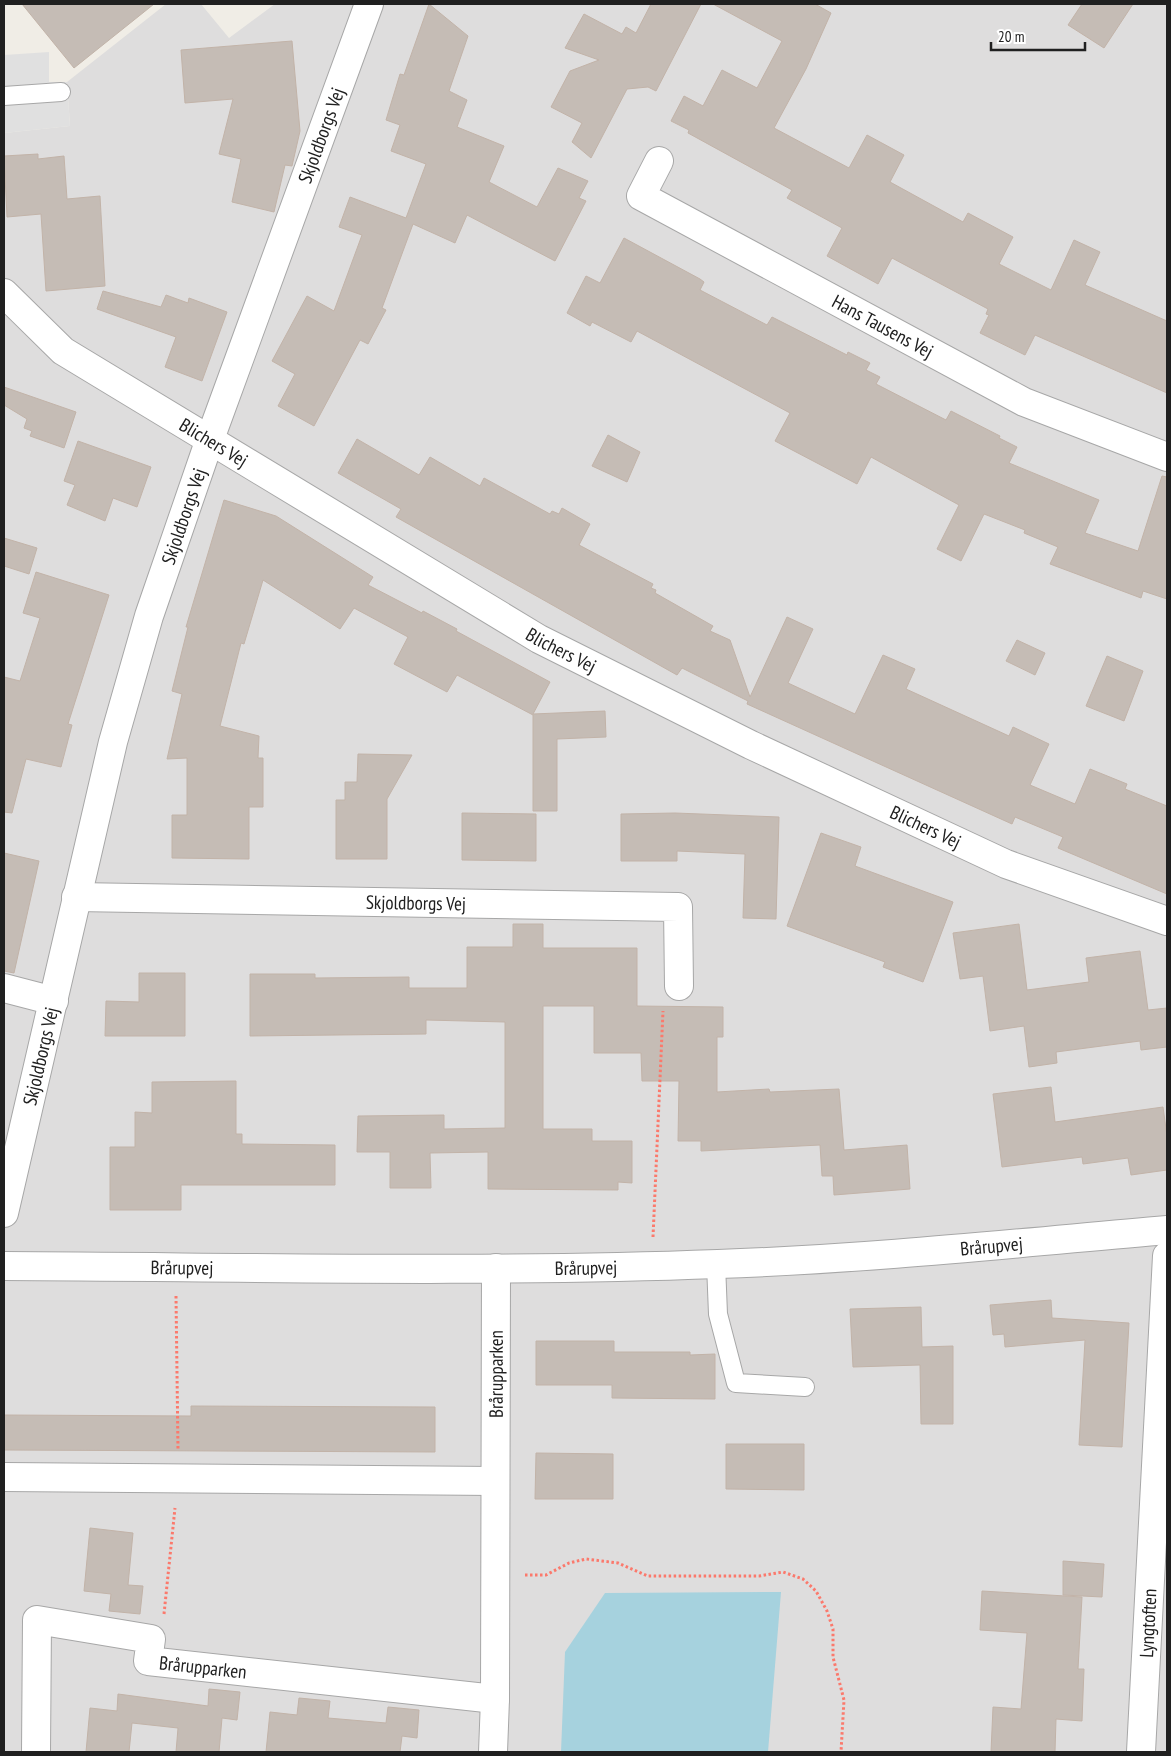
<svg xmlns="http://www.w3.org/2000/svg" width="1171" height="1756" font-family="'PT Sans Narrow',sans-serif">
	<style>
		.residential { fill: #dedddd }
		.parking { fill: #e0e0e0 }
		.water { fill: #a6d2de }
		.building { fill: #c5bcb5; stroke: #c2b3a8 }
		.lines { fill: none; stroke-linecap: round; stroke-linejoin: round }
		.service-casing { stroke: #a7a7a7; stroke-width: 20 }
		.minor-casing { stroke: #a7a7a7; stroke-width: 30 }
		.tertiary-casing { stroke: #a7a7a7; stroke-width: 30 }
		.path { stroke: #fb796c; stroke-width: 3; stroke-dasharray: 2.5 2.5; stroke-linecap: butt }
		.service { stroke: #fff; stroke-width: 18 }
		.minor { stroke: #fff; stroke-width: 28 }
		.tertiary { stroke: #fff; stroke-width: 28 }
		.labels { text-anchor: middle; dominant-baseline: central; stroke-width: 4; stroke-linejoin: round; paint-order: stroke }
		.street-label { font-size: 19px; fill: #202020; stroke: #fff }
	</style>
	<rect width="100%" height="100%" fill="#f0ede6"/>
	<!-- residential -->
	<path class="residential" d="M 166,4 L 201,4 L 229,38 L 275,4 L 1167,4 L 1167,1752 L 4,1752 L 4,133 L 70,126 L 67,82 Z"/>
	<!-- parking -->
	<path class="parking" d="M 49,52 L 49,82 L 67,82 L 70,126 L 4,133 L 4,55 Z"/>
	<!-- water -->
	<path class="water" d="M 781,1592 L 768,1752 L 561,1752 L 565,1652 L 605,1593 Z"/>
	<!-- building -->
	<path class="building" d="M 22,4 L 154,4 L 74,68 Z
		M 429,4 L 468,36 L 449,91 L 467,100 L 457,127 L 504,146 L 489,182 L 537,207 L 558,168 L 588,181 L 579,198 L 586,201 L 555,261 L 467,215 L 455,243 L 413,224 L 382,308 L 386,310 L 368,344 L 360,340 L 314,426 L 278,406 L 295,374 L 272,361 L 307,296 L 334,311 L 362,235 L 339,227 L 350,197 L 406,218 L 426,164 L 391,151 L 400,125 L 386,120 L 400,74 L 404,75 Z
		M 651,4 L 701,4 L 656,91 L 648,87 L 627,89 L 591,158 L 572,142 L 582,123 L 551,107 L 570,71 L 599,60 L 565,48 L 584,14 L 622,34 L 626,27 L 636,33 Z
		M 713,4 L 815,4 L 831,13 L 806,69 L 774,128 L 849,168 L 867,135 L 904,155 L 890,182 L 963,222 L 968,213 L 1013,237 L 999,264 L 1051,290 L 1074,240 L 1100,252 L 1085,285 L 1167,321 L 1167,393 L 1035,335 L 1025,355 L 980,333 L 989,315 L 986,314 L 988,309 L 892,258 L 878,284 L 827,256 L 842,228 L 787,198 L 792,190 L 688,133 L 689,130 L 671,121 L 684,96 L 703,106 L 722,70 L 757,88 L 782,41 Z
		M 1082,4 L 1133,4 L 1104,48 L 1068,25 Z
		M 292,41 L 300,131 L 292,166 L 285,165 L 274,212 L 232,202 L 241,159 L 219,154 L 233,99 L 185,103 L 181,50 Z
		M 38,154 L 38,159 L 64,156 L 67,199 L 100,196 L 105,286 L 46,291 L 41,214 L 7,217 L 4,156 Z
		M 624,238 L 700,279 L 704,282 L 700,290 L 767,325 L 772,317 L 847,355 L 848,352 L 870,363 L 866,370 L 880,377 L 876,384 L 946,420 L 951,411 L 1000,436 L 999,438 L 1017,447 L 1009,463 L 1099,500 L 1085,533 L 1138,551 L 1162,476 L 1167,477 L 1167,599 L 1143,591 L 1141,598 L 1050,564 L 1058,547 L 1024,533 L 1025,530 L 984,514 L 961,561 L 937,549 L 959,505 L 871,457 L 857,484 L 775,441 L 790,413 L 637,331 L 631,342 L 592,322 L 590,326 L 567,313 L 586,276 L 600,283 Z
		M 103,291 L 161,307 L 166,295 L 188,303 L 189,298 L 227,312 L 202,381 L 165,367 L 176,337 L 97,309 Z
		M 4,387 L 76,412 L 64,448 L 30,436 L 32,431 L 24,428 L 27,419 L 4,405 Z
		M 608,435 L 640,452 L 627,482 L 592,466 Z
		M 357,439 L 419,475 L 430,457 L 480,486 L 484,478 L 550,514 L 552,511 L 559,514 L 562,508 L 590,524 L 579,545 L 653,584 L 651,588 L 656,590 L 655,593 L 713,626 L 710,631 L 730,640 L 750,697 L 787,617 L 813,629 L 788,683 L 855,714 L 883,655 L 915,669 L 906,689 L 1009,736 L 1013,727 L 1049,744 L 1030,785 L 1075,804 L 1090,769 L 1127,784 L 1125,789 L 1167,806 L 1167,894 L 1058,848 L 1063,837 L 1015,817 L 1012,824 L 747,704 L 748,701 L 682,668 L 677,675 L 572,616 L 396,517 L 401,509 L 338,473 Z
		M 78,441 L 151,467 L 137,507 L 113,498 L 105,521 L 67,505 L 75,485 L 64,481 Z
		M 224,500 L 276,516 L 373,577 L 368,585 L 422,613 L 423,611 L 457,629 L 456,631 L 550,682 L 533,714 L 605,711 L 606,737 L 557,739 L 557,811 L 533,811 L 533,715 L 457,675 L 447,692 L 394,664 L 408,637 L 354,608 L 340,629 L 263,580 L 244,644 L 241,643 L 220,726 L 259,736 L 258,758 L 263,758 L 263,807 L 249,807 L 249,859 L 172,858 L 172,815 L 187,815 L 187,758 L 167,759 L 182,694 L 172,691 L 188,627 L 186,627 Z
		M 4,538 L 37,548 L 29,574 L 4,566 Z
		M 36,572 L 109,595 L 68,724 L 72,725 L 61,767 L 26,759 L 12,813 L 4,812 L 4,677 L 20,681 L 40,618 L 23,613 Z
		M 1017,640 L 1045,653 L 1035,675 L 1006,661 Z
		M 1107,656 L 1143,671 L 1124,721 L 1086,706 Z
		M 358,754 L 412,755 L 387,799 L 387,859 L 336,859 L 336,800 L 345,800 L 345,782 L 357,782 Z
		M 462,813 L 536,814 L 536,861 L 462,860 Z
		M 675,813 L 779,817 L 776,919 L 743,918 L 745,854 L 677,851 L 677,861 L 621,861 L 621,814 Z
		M 821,833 L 861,847 L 855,866 L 953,902 L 923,982 L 883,967 L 885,962 L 787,926 Z
		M 4,853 L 39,861 L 14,973 L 4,971 Z
		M 513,924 L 543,924 L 543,948 L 637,948 L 637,1006 L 723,1007 L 723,1037 L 717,1037 L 717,1092 L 769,1089 L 770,1092 L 839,1089 L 844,1150 L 907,1145 L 910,1189 L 834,1195 L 833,1176 L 822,1176 L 820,1145 L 701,1151 L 701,1141 L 678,1141 L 679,1081 L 642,1081 L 641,1053 L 594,1053 L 594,1006 L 543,1006 L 543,1129 L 592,1129 L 592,1141 L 632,1141 L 632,1183 L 618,1182 L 618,1190 L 488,1189 L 488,1152 L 430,1153 L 431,1188 L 390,1188 L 390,1152 L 357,1152 L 358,1116 L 444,1115 L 444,1129 L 505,1128 L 505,1022 L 426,1020 L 426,1034 L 250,1036 L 250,974 L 315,974 L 315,978 L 409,977 L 409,988 L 467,988 L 467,947 L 513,947 Z
		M 1019,924 L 1027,990 L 1089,982 L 1086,958 L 1140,951 L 1148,1010 L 1167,1008 L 1167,1047 L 1141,1050 L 1140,1041 L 1056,1052 L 1057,1063 L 1029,1067 L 1024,1026 L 990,1031 L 983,976 L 960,979 L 953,933 Z
		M 139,973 L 185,973 L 185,1036 L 105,1036 L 106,1001 L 139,1002 Z
		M 236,1081 L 236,1134 L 242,1134 L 242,1144 L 335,1145 L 335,1185 L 181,1185 L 181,1210 L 110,1210 L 110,1147 L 135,1147 L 135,1112 L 152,1113 L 152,1082 Z
		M 1051,1087 L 1055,1122 L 1163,1107 L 1167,1136 L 1167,1170 L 1131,1175 L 1128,1158 L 1083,1164 L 1082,1157 L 1002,1167 L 993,1094 Z
		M 1051,1300 L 1052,1318 L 1129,1323 L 1122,1447 L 1079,1445 L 1085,1340 L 1005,1347 L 1004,1334 L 993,1335 L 990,1305 Z
		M 921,1307 L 922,1347 L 953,1346 L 953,1424 L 921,1424 L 920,1365 L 853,1367 L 850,1309 Z
		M 536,1341 L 614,1341 L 614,1352 L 690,1352 L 690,1355 L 715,1354 L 715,1399 L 612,1398 L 612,1385 L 536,1385 Z
		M 191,1406 L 435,1407 L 435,1452 L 4,1450 L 4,1415 L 191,1416 Z
		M 726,1444 L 804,1444 L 804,1490 L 726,1489 Z
		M 536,1453 L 613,1454 L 613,1499 L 535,1499 Z
		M 90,1528 L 133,1533 L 128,1585 L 143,1586 L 140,1614 L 109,1611 L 111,1594 L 84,1591 Z
		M 1063,1561 L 1104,1564 L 1102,1597 L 1063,1595 Z
		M 982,1591 L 1082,1597 L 1078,1669 L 1084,1669 L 1082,1721 L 1056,1719 L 1055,1752 L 991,1752 L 993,1707 L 1021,1709 L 1027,1633 L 980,1630 Z
		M 209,1689 L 240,1692 L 237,1720 L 222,1718 L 219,1752 L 176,1752 L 178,1728 L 132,1723 L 129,1752 L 86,1752 L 90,1708 L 117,1711 L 118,1694 L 208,1706 Z
		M 299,1698 L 330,1701 L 328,1718 L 386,1723 L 388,1707 L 419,1710 L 417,1738 L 402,1736 L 400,1752 L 266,1752 L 270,1712 L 297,1715 Z"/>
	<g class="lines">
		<defs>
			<path id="service" d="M 4,96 L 61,92
				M 716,1264 L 718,1314 L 736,1383 L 805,1387"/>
			<g id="minor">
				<path id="s1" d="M 659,161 L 641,196 L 1024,402 L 1167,457"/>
				<path id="s2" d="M 4,293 L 63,351 L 539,639 L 751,745 L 1006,864 L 1167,921"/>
				<path id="s3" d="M 76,897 L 678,907 L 679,986"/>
				<path d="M 4,988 L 54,1001"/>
				<path id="s4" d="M 4,1213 L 113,742 L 149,616 L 210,439 L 369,4"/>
				<path d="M 4,1477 L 495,1481"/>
				<path id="s5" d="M 36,1752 L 37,1620 L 151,1639 L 148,1661 L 495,1699"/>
				<path id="s6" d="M 493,1752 L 495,1699 L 496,1268"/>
				<path id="s7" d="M 1141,1752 L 1167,1256"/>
			</g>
			<g id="tertiary">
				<path id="s8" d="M 4,1266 C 242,1267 480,1273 718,1264 C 868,1259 1018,1243 1167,1230"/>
			</g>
		</defs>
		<!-- service casing -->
		<use href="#service" class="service-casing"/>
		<!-- minor casing -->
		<use href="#minor" class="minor-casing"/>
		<!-- tertiary casing -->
		<use href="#tertiary" class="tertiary-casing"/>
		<!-- path -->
		<path class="path" d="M 653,1237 L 663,1011
			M 176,1296 L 178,1450
			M 525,1575 L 546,1575 L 569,1563 L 586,1559 L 618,1563 L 648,1576 L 759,1576 L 783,1572 L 803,1579 L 816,1591 L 827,1611 L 833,1629 L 833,1657 L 844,1700 L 841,1752
			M 164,1614 L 175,1508"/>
		<!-- service -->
		<use href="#service" class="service"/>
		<!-- minor -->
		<use href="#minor" class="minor"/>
		<!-- tertiary -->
		<use href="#tertiary" class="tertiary"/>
	</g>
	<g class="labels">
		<!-- street labels -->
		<g class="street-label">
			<text stroke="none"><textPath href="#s4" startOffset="1125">Skjoldborgs Vej</textPath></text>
			<text stroke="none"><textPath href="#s1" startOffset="314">Hans Tausens Vej</textPath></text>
			<text stroke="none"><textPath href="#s2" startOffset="259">Blichers Vej</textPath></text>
			<text stroke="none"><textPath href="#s4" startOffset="720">Skjoldborgs Vej</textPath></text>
			<text stroke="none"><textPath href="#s2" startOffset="664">Blichers Vej</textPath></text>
			<text stroke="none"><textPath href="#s2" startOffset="1069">Blichers Vej</textPath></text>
			<text stroke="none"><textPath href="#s3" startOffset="340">Skjoldborgs Vej</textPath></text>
			<text stroke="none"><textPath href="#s4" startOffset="161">Skjoldborgs Vej</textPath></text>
			<text stroke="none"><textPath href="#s8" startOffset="988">Brårupvej</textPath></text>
			<text stroke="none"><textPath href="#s8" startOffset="582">Brårupvej</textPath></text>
			<text stroke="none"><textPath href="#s8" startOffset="178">Brårupvej</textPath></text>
			<text stroke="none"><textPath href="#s6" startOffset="378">Brårupparken</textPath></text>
			<text stroke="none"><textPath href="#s7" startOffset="129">Lyngtoften</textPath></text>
			<text stroke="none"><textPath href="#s5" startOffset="325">Brårupparken</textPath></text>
		</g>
	</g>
	<!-- border -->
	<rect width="1171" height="1756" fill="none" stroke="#202020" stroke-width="10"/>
	<!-- scale -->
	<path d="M991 42v8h94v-8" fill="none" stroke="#202020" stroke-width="2.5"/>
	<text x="998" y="42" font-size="15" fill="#202020" stroke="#ffffff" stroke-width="4" paint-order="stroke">20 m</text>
</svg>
